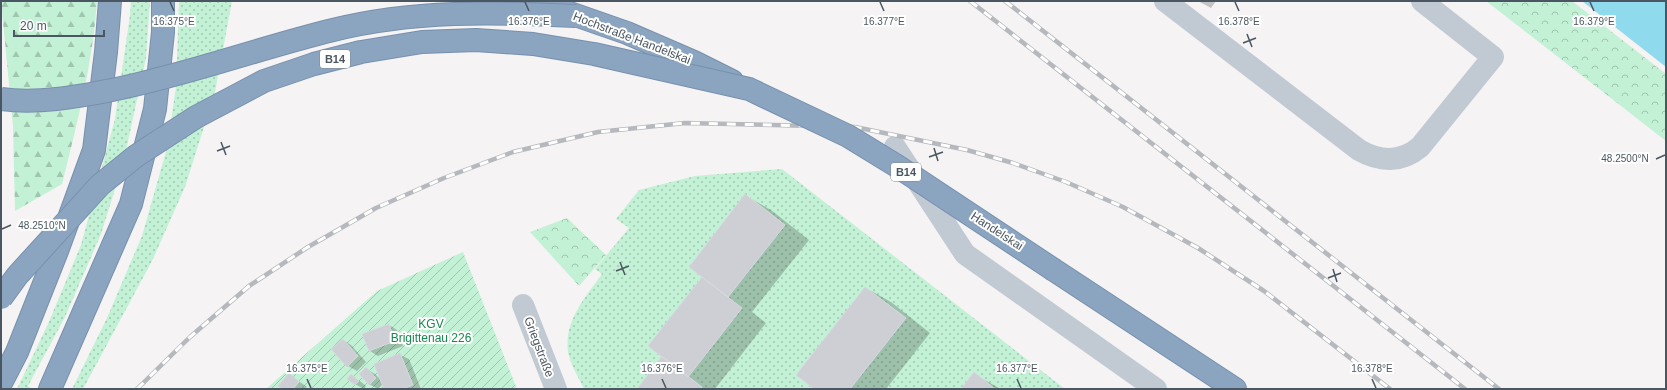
<svg xmlns="http://www.w3.org/2000/svg" width="1667" height="390" font-family="Helvetica,sans-serif">
	<style>
		.grass { fill: url(#grass-dots) }
		.forest { fill: url(#forest-firs) }
		.park { fill: url(#park-crowns) }
		.garden { fill: url(#garden-furrows) }
		.water { fill: #90daee }
		.shadow { fill: #0003 }
		.building { fill: #cdcfd5; stroke: #d7d9de }
		.lines { fill: none; stroke-linecap: round; stroke-linejoin: round }
		.highway-casing { stroke: #7690ad; stroke-width: 24 }
		.minor { stroke: #c1cad2; stroke-width: 22 }
		.highway { stroke: #8ba5c1; stroke-width: 22 }
		.rail-casing { stroke: #b5b8bd; stroke-width: 4.5 }
		.rail { stroke: #fff; stroke-width: 3; stroke-dasharray: 9; stroke-linecap: butt }
		.highway-bridge-casing { stroke: #7690ad; stroke-width: 24; stroke-linecap: butt }
		.highway-bridge { stroke: #8ba5c1; stroke-width: 22 }
		.ticks { fill: none; stroke: #4a5661; stroke-width: 1.5 }
		.labels { text-anchor: middle; dominant-baseline: central; stroke-width: 4; stroke-linejoin: round; paint-order: stroke }
		.shield { fill: #fff; stroke: #808990; stroke-width: 1 }
		.shield-label { font-size: 11px; font-weight: bold; fill: #4a5661 }
		.street-label { font-size: 12px; fill: #4a5661; stroke: #fff }
		.park-label { font-size: 12px; fill: #17864f; stroke: #fff }
		.ticks-label { font-size: 10px; text-anchor: middle; fill: #4a5661; stroke: #fff; stroke-width: 4; stroke-linejoin: round; paint-order: stroke }
	</style>
	<defs>
		<pattern id="grass-dots" width="8" height="8" patternUnits="userSpaceOnUse"><rect width="8" height="8" fill="#c3f1d5"/><path d="M2 2h.1M6 6h.1" fill="none" stroke="#a0c6b0" stroke-width="1.8" stroke-linecap="round"/></pattern>
		<pattern id="forest-firs" width="22" height="20" patternUnits="userSpaceOnUse"><rect width="22" height="20" fill="#c3f1d5"/><path d="M5 1l3.5 6h-7zM16 11l3.5 6h-7z" fill="#a0c6b0"/></pattern>
		<pattern id="park-crowns" width="20" height="18" patternUnits="userSpaceOnUse"><rect width="20" height="18" fill="#c3f1d5"/><path d="M2 6a3 3 0 1 1 6 0M12 15a3 3 0 1 1 6 0" fill="none" stroke="#a0c6b0"/></pattern>
		<pattern id="garden-furrows" width="10" height="10" patternUnits="userSpaceOnUse"><rect width="10" height="10" fill="#c3f1d5"/><path d="M-1 1l2-2M0 10L10 0M9 11l2-2" fill="none" stroke="#a0c6b0"/></pattern>
	</defs>
	<rect width="100%" height="100%" fill="#f5f3f3"/>
	<!-- grass -->
	<path class="grass" d="M 131,1 L 150,1 L 146,58 L 124,160 L 101,234 L 65,317 L 28,386 L 32,389 L 17,389 L 48,324 L 81,245 L 115,119 L 130,15 Z
		M 179,1 L 232,1 L 215,92 L 185,187 L 152,261 L 83,389 L 72,389 L 107,318 L 142,236 L 167,148 L 176,87 Z
		M 782,169 L 1065,389 L 584,389 C 579,378 570,364 568,352 C 564,320 585,298 602,274 L 595,269 L 629,228 L 616,219 L 639,190 L 695,176 Z"/>
	<!-- forest -->
	<path class="forest" d="M 1,1 L 97,1 C 93,63 77,124 62,184 L 15,211 L 13,126 Z"/>
	<!-- park -->
	<path class="park" d="M 1486,1 L 1572,1 L 1666,74 L 1666,141 Z
		M 567,218 L 606,255 L 579,286 L 530,232 Z"/>
	<!-- garden -->
	<path class="garden" d="M 463,252 L 517,389 L 266,389 L 377,291 Z"/>
	<!-- water -->
	<path class="water" d="M 1582,1 L 1666,1 L 1666,67 Z"/>
	<!-- shadow -->
	<path class="shadow" d="M 1198,1 L 1216,1 L 1211,8 Z
		M 746,196 L 771,210 L 809,240 L 752,312 L 766,323 L 715,389 L 638,389 L 664,356 L 650,346 L 704,277 Z
		M 866,288 L 891,302 L 930,333 L 886,389 L 816,389 Z
		M 389,325 L 397,330 L 403,346 L 378,356 L 370,351 L 363,335 Z
		M 343,340 L 351,345 L 366,362 L 357,371 L 348,366 L 333,349 Z
		M 400,355 L 409,359 L 421,389 L 385,389 L 383,384 L 378,389 L 369,384 L 367,369 L 375,374 L 381,380 Z
		M 974,374 L 999,388 L 1000,389 L 962,389 Z
		M 289,375 L 297,380 L 307,387 L 305,389 L 284,389 Z
		M 351,376 L 360,381 L 366,386 L 364,389 L 355,384 Z"/>
	<!-- building -->
	<path class="building" d="M 745,194 L 785,225 L 728,297 L 689,267 Z
		M 702,277 L 742,308 L 688,377 L 648,346 Z
		M 865,287 L 906,318 L 850,389 L 814,389 L 796,375 Z
		M 389,324 L 395,341 L 369,351 L 362,334 Z
		M 343,339 L 358,356 L 347,367 L 331,349 Z
		M 400,353 L 413,385 L 402,389 L 384,389 L 374,364 Z
		M 662,356 L 702,387 L 700,389 L 637,389 Z
		M 366,367 L 376,378 L 369,385 L 359,374 Z
		M 974,372 L 995,389 L 961,389 Z
		M 289,373 L 299,382 L 293,389 L 282,389 L 278,386 Z
		M 351,374 L 359,381 L 355,385 L 347,379 Z"/>
	<g class="lines">
		<defs>
			<path id="highway" d="M 535,1 L 627,33 L 694,62 L 732,81
				M 1054,270 L 1235,389
				M 1,383 L 17,352 L 57,251 L 94,150 L 106,52 L 110,1
				M 50,389 L 131,204 L 155,109 L 163,32 L 163,1"/>
		</defs>
		<!-- highway casing -->
		<use href="#highway" class="highway-casing"/>
		<!-- minor -->
		<path class="minor" d="M 1165,1 L 1359,150 C 1380,162 1401,163 1420,147 L 1493,57 L 1422,1
			M 895,147 L 965,254 L 1156,389
			M 523,305 L 556,389"/>
		<!-- highway -->
		<use href="#highway" class="highway"/>
		<defs>
			<path id="rail" d="M 970,1 L 1465,389
				M 1005,1 L 1499,389
				M 137,389 L 190,337 L 249,286 L 308,247 L 376,208 L 444,178 L 513,152 L 598,132 L 685,123 L 855,127 L 967,150 L 1013,163 L 1066,182 L 1123,207 L 1198,248 L 1264,291 L 1390,389"/>
		</defs>
		<!-- rail casing -->
		<use href="#rail" class="rail-casing"/>
		<!-- rail -->
		<use href="#rail" class="rail"/>
		<defs>
			<path id="highway-bridge" d="M 1,99 C 37,104 76,97 112,90 C 187,75 259,48 333,30 C 413,10 495,12 576,16
				M 1,298 L 17,276 L 100,185 L 136,156 L 196,117 L 264,81 L 314,64 L 361,52 L 422,42 L 476,40 L 533,44 L 594,54 L 749,89 L 848,136 L 897,166 L 1054,270"/>
		</defs>
		<!-- highway-bridge casing -->
		<use href="#highway-bridge" class="highway-bridge-casing"/>
		<!-- highway-bridge -->
		<use href="#highway-bridge" class="highway-bridge"/>
	</g>
	<!-- ticks -->
	<path class="ticks" d="M 170,2 L 174,11M 525,2 L 529,11M 880,2 L 884,11M 1235,2 L 1239,11M 1590,2 L 1594,11M 1247,34 L 1252,47M 1243,43 L 1256,38M 221,142 L 226,155M 934,148 L 938,161M 217,151 L 230,146M 929,157 L 943,152M 1656,159 L 1665,155M 2,229 L 11,225M 620,262 L 625,275M 1333,269 L 1337,282M 616,271 L 629,266M 1328,278 L 1341,273M 307,379 L 311,388M 662,379 L 666,388M 1017,379 L 1021,388M 1372,379 L 1376,388"/>
	<g class="labels">
		<!-- shield labels -->
		<g class="shield">
			<rect x="320" y="50" width="30" height="18" rx="3"/>
			<rect x="891" y="163" width="30" height="18" rx="3"/>
		</g>
		<g class="shield-label">
			<text x="335" y="59">B14</text>
			<text x="906" y="172">B14</text>
		</g>
		<!-- street labels -->
		<g class="street-label">
			<text transform="translate(632 38) rotate(21)">Hochstraße Handelskai</text>
			<text transform="translate(997 231) rotate(33)">Handelskai</text>
			<text transform="translate(539 347) rotate(69)">Griegstraße</text>
		</g>
		<!-- park labels -->
		<g class="park-label">
			<text x="431" y="324">KGV<tspan x="431" dy="14">Brigittenau 226</tspan></text>
		</g>
	</g>
	<g class="ticks-label">
		<text x="1594" y="25">16.379°E</text>
		<text x="174" y="25">16.375°E</text>
		<text x="529" y="25">16.376°E</text>
		<text x="884" y="25">16.377°E</text>
		<text x="1239" y="25">16.378°E</text>
		<text x="1625" y="162">48.2500°N</text>
		<text x="42" y="229">48.2510°N</text>
		<text x="307" y="372">16.375°E</text>
		<text x="662" y="372">16.376°E</text>
		<text x="1017" y="372">16.377°E</text>
		<text x="1372" y="372">16.378°E</text>
	</g>
	<!-- border -->
	<rect width="1667" height="390" fill="none" stroke="#4a5661" stroke-width="4"/>
	<!-- scale -->
	<path d="M14 30v6h90v-6" fill="none" stroke="#4a5661" stroke-width="2"/>
	<text x="20" y="30" font-size="12" fill="#4a5661" stroke="#ffffff" stroke-width="3" paint-order="stroke">20 m</text>
</svg>
